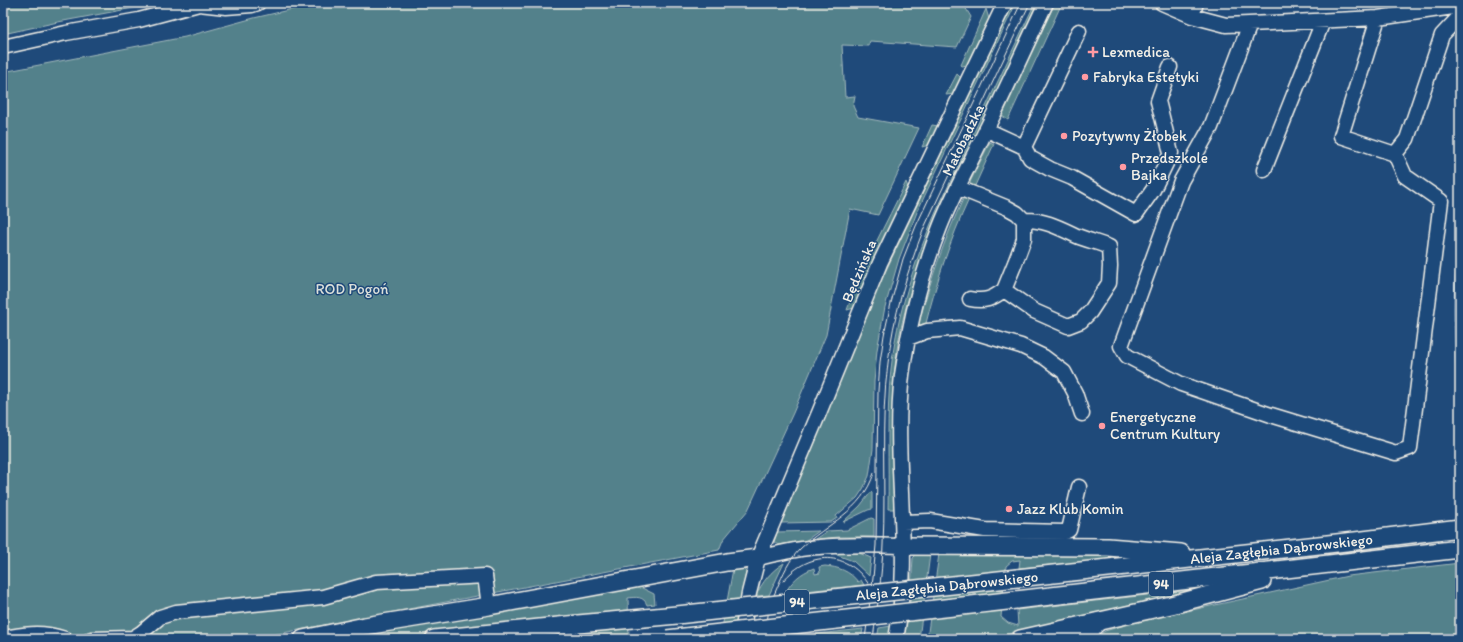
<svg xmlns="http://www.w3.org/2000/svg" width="1463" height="642" font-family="Itim,sans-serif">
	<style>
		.green { fill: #52818b; stroke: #a3b9ba }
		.water { fill: #4979a5; stroke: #8da9c0 }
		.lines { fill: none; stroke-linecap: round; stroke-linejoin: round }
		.minor-casing { stroke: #f4f1e8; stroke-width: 17 }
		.major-casing { stroke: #f4f1e8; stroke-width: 20 }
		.minor { stroke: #1f4a7a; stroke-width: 14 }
		.major { stroke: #1f4a7a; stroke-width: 17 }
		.tram { stroke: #f4f1e8; stroke-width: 1 }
		.major-bridge-casing { stroke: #f4f1e8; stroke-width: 20; stroke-linecap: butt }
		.major-bridge { stroke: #1f4a7a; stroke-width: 17 }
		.poi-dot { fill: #ff9aa2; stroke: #1f4a7a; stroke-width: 1.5 }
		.labels { text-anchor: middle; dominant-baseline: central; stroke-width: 3; stroke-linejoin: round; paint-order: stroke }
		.shield { fill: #1f4a7a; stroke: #b4bfc7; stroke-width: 1 }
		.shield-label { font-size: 14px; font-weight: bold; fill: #f4f1e8 }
		.poi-label { font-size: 15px; fill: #f4f1e8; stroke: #1f4a7a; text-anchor: start }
		.street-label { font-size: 15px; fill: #f4f1e8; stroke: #1f4a7a }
		.park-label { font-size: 15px; fill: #dce0da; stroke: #1f4a7a }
	</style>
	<rect width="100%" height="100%" fill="#1f4a7a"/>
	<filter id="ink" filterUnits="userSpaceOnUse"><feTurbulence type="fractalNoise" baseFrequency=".025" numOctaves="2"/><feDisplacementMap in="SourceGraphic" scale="8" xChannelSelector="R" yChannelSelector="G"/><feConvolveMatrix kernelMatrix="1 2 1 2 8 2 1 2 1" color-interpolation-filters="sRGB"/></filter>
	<g filter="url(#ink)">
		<!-- green -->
		<path class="green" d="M 3,3 L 160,3 L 58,22 L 3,34 Z
			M 319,3 L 838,3 L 965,7 L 971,17 L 957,47 L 870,41 L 868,46 L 842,45 L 845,97 L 855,96 L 853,106 L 858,117 L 919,128 L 878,215 L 850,209 L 826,335 L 793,413 L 748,510 L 723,540 L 719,550 L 267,636 L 242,639 L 3,639 L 3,72 L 185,37 L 254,18 Z
			M 1013,3 L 1016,3 L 917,212 L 899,259 L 885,307 L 877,350 L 874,382 L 873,449 L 869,476 L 863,489 L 857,498 L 836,516 L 837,518 L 831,522 L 781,523 L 879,285 Z
			M 1035,3 L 1038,3 C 1016,48 995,94 973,140 C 941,207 909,275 897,349 C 890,402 892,455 894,509 L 888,509 C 889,463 886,415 891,369 C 897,315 914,262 936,212 Z
			M 1055,3 L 1062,3 L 1008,120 L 1002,116 L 1003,114 Z
			M 986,9 L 989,19 L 967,65 L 962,66 L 961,65 Z
			M 957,74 L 961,78 L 954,94 L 946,95 Z
			M 932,125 L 938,126 L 929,145 L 922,147 Z
			M 990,142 L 994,144 L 973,190 L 970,182 Z
			M 906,182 L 908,188 L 865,280 L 854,308 L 847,310 C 862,266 886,224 906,182 Z
			M 964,197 L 969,199 C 950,240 936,283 925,327 L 917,330 C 929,284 944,240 964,197 Z
			M 871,492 L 872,493 L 872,509 L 868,510 L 843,522 L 860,506 Z
			M 871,518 L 874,519 L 874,537 L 839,537 L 815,539 L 827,531 L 847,530 Z
			M 819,531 L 805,541 L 778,545 L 774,542 L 777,532 Z
			M 843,552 L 859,553 L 871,558 L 869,576 L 853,561 L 837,555 L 836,553 Z
			M 917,554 L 930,554 L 919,639 L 904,639 L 910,604 L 913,558 Z
			M 939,554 L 1125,555 L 1135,557 L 1019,568 L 1020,560 L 1012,561 L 1006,566 L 1001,617 L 1008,623 L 1018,626 L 1017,610 L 1200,589 L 1020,630 L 996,639 L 927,639 Z
			M 784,563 L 769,595 L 756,596 C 762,582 771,571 784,563 Z
			M 1460,563 L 1460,639 L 1093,639 L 1105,631 L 1128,624 L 1348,576 Z
			M 825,566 C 838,567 850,571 858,582 L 861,580 L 864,585 L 785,593 C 792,581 800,573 814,568 L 815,574 L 820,573 L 819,567 Z
			M 743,568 L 746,572 L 734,639 L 720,639 L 733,569 Z
			M 636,585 L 654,594 L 655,604 L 647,605 C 644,596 636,597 628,598 L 629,639 L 348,639 L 349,636 Z
			M 891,626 L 888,639 L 877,639 L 879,628 Z
			M 863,629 L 861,639 L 773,639 Z"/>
		<!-- water -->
		<path class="water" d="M 1460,240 L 1460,415 C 1456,357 1449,298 1460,240 Z"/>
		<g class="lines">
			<defs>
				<path id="minor" d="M 1162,3 L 1192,16 L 1226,25 L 1378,18 L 1460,6
					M 1192,16 L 1196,3
					M 1378,18 L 1341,136 L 1395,154
					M 1250,24 L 1211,127 L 1181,181 L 1121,346 L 1127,356 L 1181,384 L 1271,415 L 1396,453 L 1410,448 L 1441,201 L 1405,176 L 1395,154 L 1407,139 L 1442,35 L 1460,16
					M 3,47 L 66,33 L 139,20 L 199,4 L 226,7 L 252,5 L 258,3
					M 987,130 L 1024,147 L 1030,158 L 1050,169 L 1072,178 L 1136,214 L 1153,190 L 1171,153 L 1158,101 L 1170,67
					M 1024,147 L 1079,31
					M 1264,170 L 1323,21
					M 959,188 L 1008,208 L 1017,213 L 1024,220 L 1024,239 L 1015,263 L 1004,290 L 1034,311 L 1068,326 L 1081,321 L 1090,312 L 1109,283 L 1110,266 L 1109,247 C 1099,243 1087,240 1077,236 C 1060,228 1043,219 1024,220
					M 970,299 C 985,302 992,299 1004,290
					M 908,338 L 927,331 L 960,328 L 1021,346 L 1044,357 L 1064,372 L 1075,393 L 1082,414
					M 903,522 L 930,521 L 985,530 L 1065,532 L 1069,530 L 1079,487
					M 758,558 C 779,553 799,548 819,547 C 847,544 875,545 902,546
					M 3,638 C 28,634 40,631 65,639
					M 91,639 L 133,638 L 141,633 L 160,617 L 176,612 L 323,597 L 376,582 L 485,576 L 489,606
					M 741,639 L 749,593 L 758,558 L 819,413 L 880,263 L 1005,3
					M 896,639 C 913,551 892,463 902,375 C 909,324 921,275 940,227 C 953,194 971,162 986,130 C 1007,88 1026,45 1046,3"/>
				<g id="major">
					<path d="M 902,546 L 1108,547 L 1181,553"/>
					<path id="s1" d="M 1017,578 L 1355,541 L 1460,528"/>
					<path d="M 1016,600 L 1460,549"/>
					<path d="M 303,639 L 365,626 L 489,606 L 727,562 L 758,558"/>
					<path d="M 434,639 L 578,624"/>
					<path d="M 1020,639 L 1171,605 L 1262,581"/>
					<path d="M 1081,639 L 1098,622"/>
				</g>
			</defs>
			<!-- minor casing -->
			<use href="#minor" class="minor-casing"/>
			<!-- major casing -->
			<use href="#major" class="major-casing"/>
			<!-- minor -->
			<use href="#minor" class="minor"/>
			<!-- major -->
			<use href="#major" class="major"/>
			<!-- tram -->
			<path class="tram" d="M 783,581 C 811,548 852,551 872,590
				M 768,639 C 765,620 769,606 777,588 C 783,574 789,560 800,549 C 827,523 862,512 874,473
				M 865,639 L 873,578 L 876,545 L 878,391 L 880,362 L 884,335 L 891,303 L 903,259 L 916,226 L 1021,3
				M 873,639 C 877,608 882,577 883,545 C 886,486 880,422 888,363 C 893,317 907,272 924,228 L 1030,3"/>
			<defs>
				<path id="major-bridge" d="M 578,624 L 677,615 L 1017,578
					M 667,639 L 1016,600"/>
			</defs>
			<!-- major-bridge casing -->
			<use href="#major-bridge" class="major-bridge-casing"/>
			<!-- major-bridge -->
			<use href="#major-bridge" class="major-bridge"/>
		</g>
	</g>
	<!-- markers -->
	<g class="poi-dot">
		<path d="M1091 46h4v4h4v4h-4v4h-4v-4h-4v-4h4z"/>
		<circle cx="1085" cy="77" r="4"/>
		<circle cx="1064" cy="136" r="4"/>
		<circle cx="1123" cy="167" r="4"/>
		<circle cx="1102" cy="426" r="4"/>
		<circle cx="1009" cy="509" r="4"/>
	</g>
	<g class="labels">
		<!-- shield labels -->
		<g class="shield">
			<rect x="1149" y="572" width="24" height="24" rx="3"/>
			<rect x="785" y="590" width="24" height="24" rx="3"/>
		</g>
		<g class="shield-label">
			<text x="1161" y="584">94</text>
			<text x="797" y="602">94</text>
		</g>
		<!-- poi labels -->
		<g class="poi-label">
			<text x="1102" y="52">Lexmedica</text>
			<text x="1093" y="77">Fabryka Estetyki</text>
			<text x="1072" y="136">Pozytywny Żłobek</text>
			<text x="1131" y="158">Przedszkole<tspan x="1131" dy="17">Bajka</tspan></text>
			<text x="1110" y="417">Energetyczne<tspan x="1110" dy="17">Centrum Kultury</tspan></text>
			<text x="1017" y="509">Jazz Klub Komin</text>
		</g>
		<!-- street labels -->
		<g class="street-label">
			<text transform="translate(963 140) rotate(-64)">Małobądzka</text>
			<text transform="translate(859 271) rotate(-67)">Będzińska</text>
			<text stroke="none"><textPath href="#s1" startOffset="266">Aleja Zagłębia Dąbrowskiego</textPath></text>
			<text transform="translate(947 586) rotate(-6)">Aleja Zagłębia Dąbrowskiego</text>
		</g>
		<!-- park labels -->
		<g class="park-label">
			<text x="352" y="289">ROD Pogoń</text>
		</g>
	</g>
	<!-- margin -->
	<rect width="1463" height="642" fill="none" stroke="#1f4a7a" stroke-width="16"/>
	<rect x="8" y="8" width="1447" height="626" fill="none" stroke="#f4f1e8" stroke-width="1.5" filter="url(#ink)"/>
</svg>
